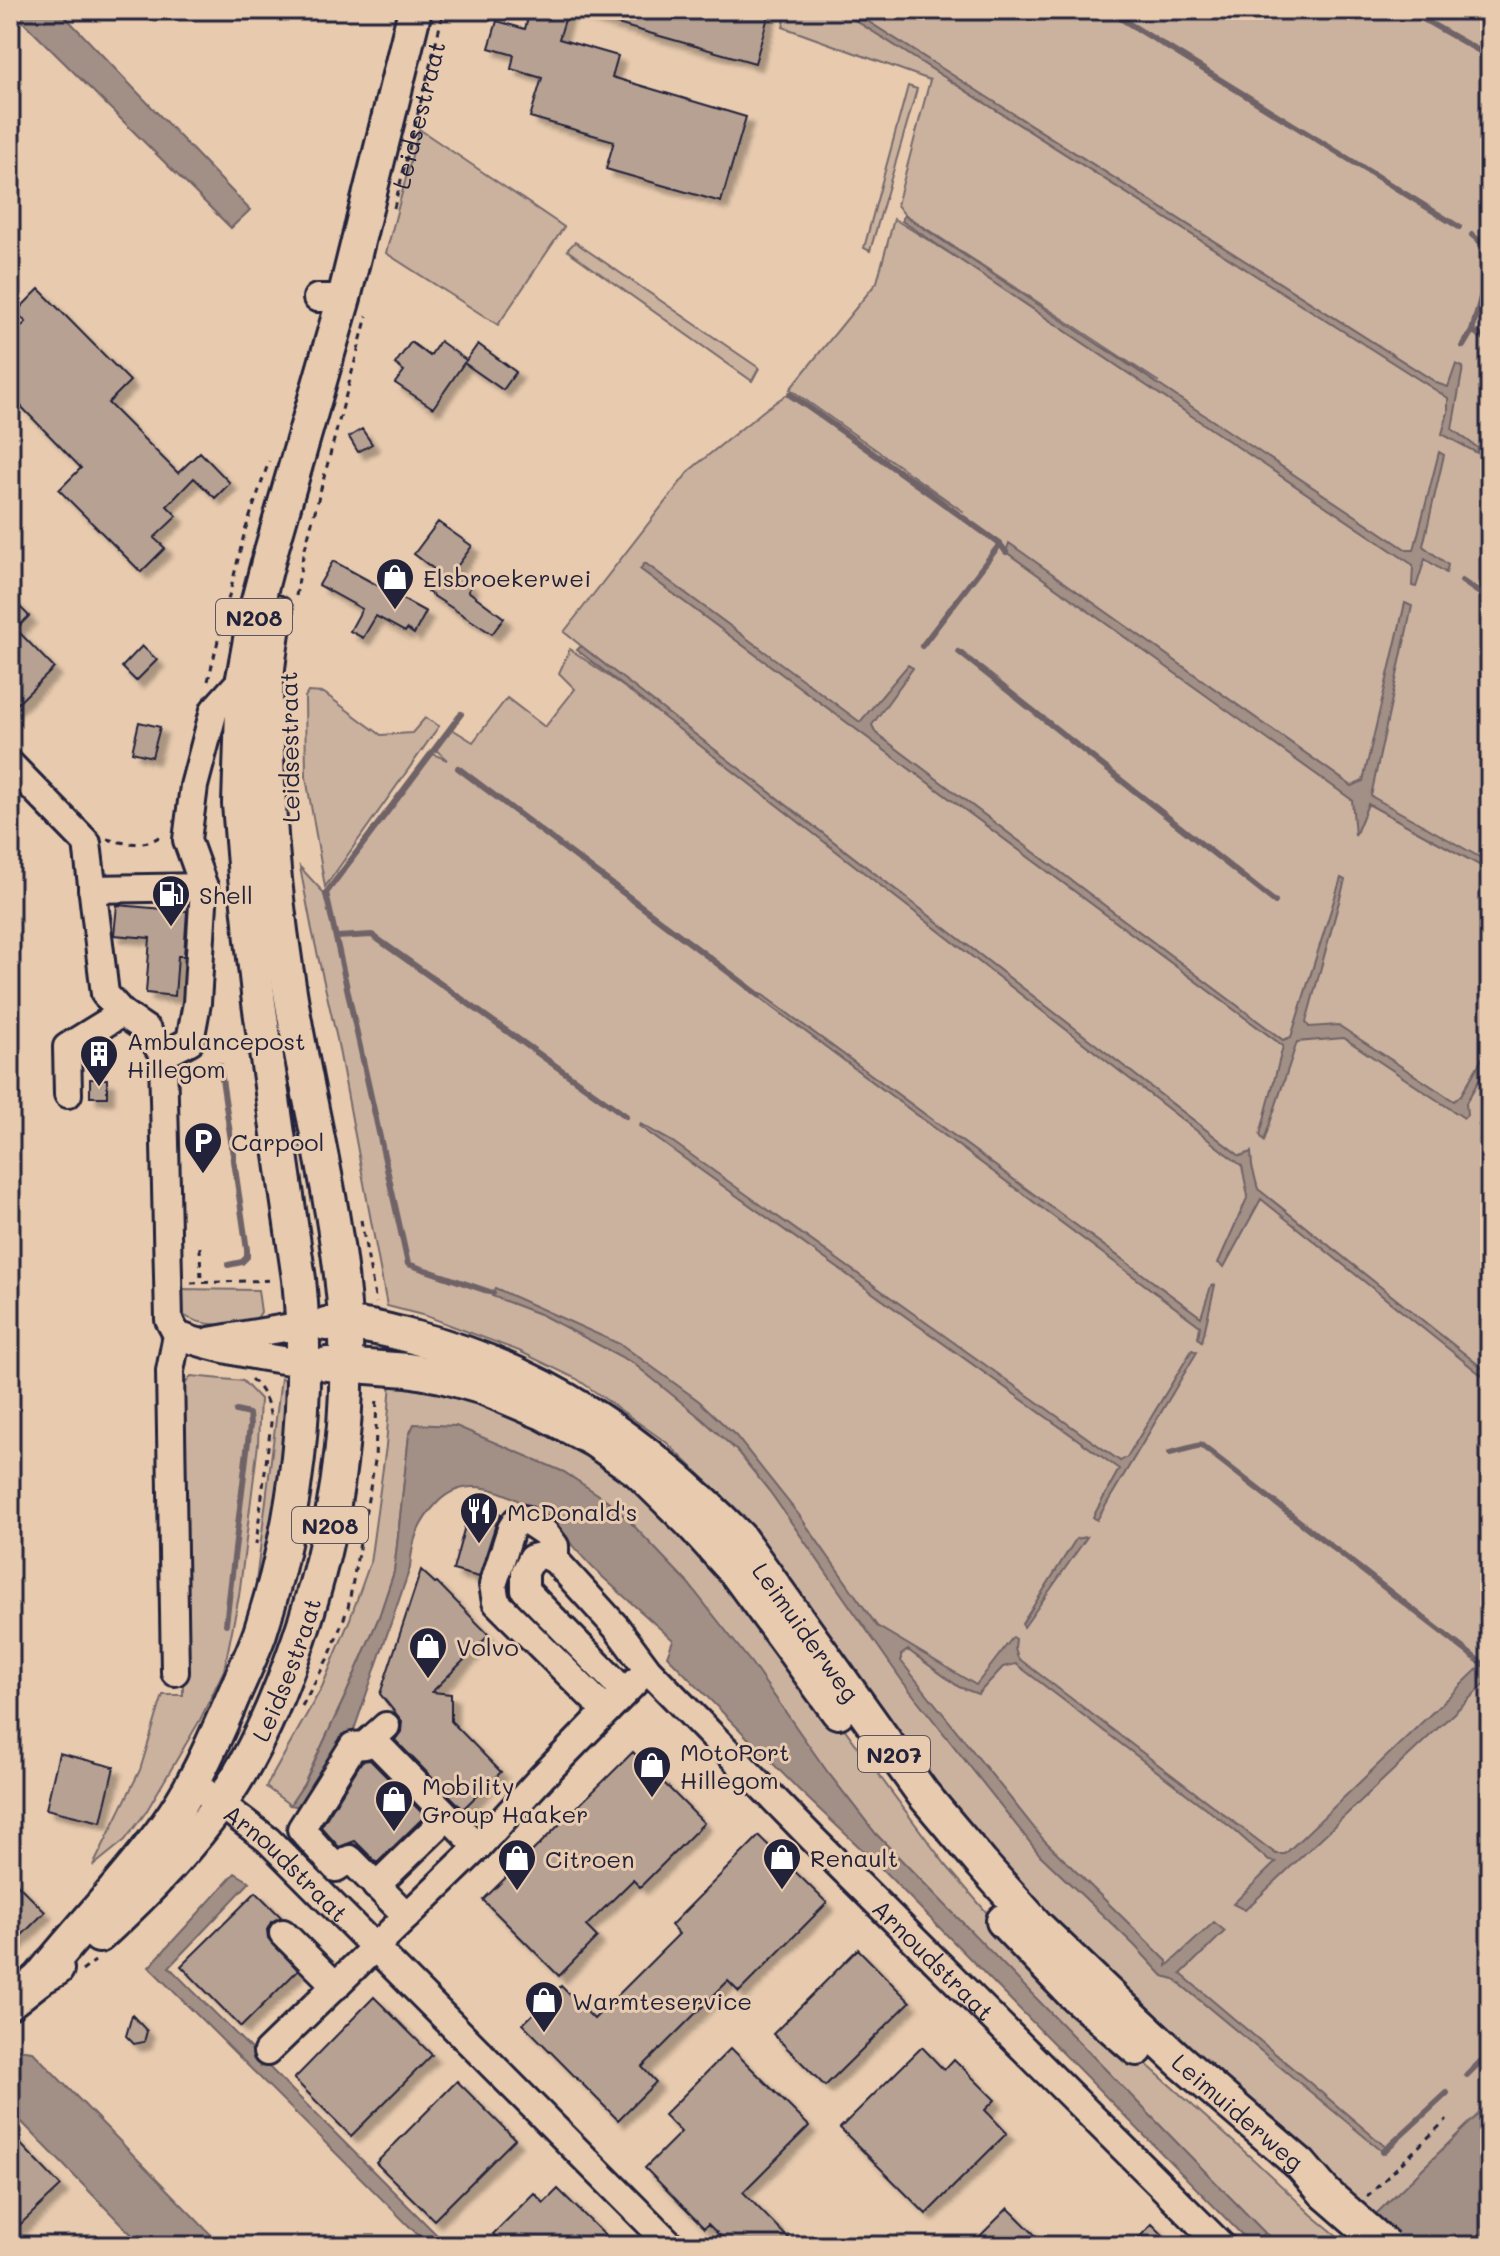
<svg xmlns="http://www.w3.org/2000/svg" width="1500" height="2256" font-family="Mali,sans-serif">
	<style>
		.green { fill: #cbb29e; stroke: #766a6c; stroke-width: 2 }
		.water { fill: #a28f85; stroke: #6f6367; stroke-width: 2 }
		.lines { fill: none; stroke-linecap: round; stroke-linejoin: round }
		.stream { stroke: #6f6367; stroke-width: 6 }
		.building { fill: #b7a192; stroke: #22223b; stroke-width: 2; filter: url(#shadow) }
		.minor-casing { stroke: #22223b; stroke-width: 32 }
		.major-casing { stroke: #22223b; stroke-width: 38 }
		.path { stroke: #22223b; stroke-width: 3; stroke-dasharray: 6 6; stroke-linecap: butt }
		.minor { stroke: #e8cbaf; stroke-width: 26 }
		.major { stroke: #e8cbaf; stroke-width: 32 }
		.major-bridge-casing { stroke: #22223b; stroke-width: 38; stroke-linecap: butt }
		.major-bridge { stroke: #e8cbaf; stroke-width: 32 }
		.labels { text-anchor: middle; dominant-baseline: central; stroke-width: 6; stroke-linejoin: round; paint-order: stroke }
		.shield { fill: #e8cbaf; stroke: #5d555e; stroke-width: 2 }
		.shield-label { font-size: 22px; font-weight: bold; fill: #22223b }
		.street-label { font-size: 24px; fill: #22223b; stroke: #e8cbaf }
		.poi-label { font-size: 24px; fill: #22223b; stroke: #e8cbaf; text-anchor: start }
	</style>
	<defs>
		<filter id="shadow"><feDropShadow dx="7" dy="7" stdDeviation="2" flood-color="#0004"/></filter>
	</defs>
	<rect width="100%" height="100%" fill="#e8cbaf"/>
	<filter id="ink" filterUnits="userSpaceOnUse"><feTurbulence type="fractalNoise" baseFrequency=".0125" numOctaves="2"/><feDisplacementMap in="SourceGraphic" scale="16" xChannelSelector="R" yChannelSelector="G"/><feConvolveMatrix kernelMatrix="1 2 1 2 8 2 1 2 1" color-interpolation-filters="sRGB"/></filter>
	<g filter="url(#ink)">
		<!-- green -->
		<path class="green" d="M 787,10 L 839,10 L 1151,203 L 850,10 L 1490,10 L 1490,2103 L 1375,2215 L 1325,2173 L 985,1862 L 720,1494 L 667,1443 L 577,1379 L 519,1351 L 426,1316 L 387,1306 L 337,1039 L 312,930 L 300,867 L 323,892 L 333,925 L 328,893 L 433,754 L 447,760 L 434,748 L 452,729 L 473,742 L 507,698 L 545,727 L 575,689 L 559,673 L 570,649 L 695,737 L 564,632 L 690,470 L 767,408 L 786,395 L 964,512 L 790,389 L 877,282 L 894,219 L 1159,382 L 904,214 L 897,205 L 930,80 L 783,27 Z
			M 908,86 L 917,89 L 870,251 L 864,248 Z
			M 419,129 L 564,227 L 498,325 L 386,253 Z
			M 575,242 L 759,368 L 752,381 L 567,250 Z
			M 308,692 L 324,693 L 381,735 L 412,733 L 425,718 L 439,726 L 325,887 L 306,777 L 305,697 Z
			M 174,1289 L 258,1290 L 261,1312 L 256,1320 C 229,1325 206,1329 181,1314 Z
			M 191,1376 L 243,1381 L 260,1399 L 258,1444 L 239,1596 L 224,1670 L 200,1720 L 146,1812 L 125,1840 L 93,1866 L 140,1770 L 163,1695 L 183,1695 L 180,1391 Z
			M 281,1378 L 290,1380 L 295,1416 L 277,1493 L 270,1548 L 249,1639 Z
			M 391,1382 L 482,1397 L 630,1475 L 797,1665 L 945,1864 L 1000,1928 L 1072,1998 L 1255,2161 L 1312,2215 L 1346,2243 L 1343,2246 L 1282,2246 L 1265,2233 L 876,1834 L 826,1770 L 688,1583 L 409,1435 L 394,1572 L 379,1617 L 347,1692 L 304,1784 L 290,1805 L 266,1787 L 322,1687 L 350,1619 L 370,1563 L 386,1446 Z"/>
		<!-- water -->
		<path class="water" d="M 11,10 L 59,10 L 250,210 L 231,228 Z
			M 839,10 L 850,10 L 1439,384 L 1448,387 L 1456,364 L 1463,367 L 1452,429 L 1478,448 L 1477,453 L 1442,434 L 1448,412 L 1448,398 Z
			M 904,215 L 1407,550 L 1414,550 L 1439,452 L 1444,455 L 1423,546 L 1448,565 L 1446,573 L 1425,559 L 1416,587 L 1412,586 L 1413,565 L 902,221 Z
			M 1009,543 L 1352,786 L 1363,781 L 1405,603 L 1412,606 L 1371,796 L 1490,863 L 1490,871 L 1368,804 L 1355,836 L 1352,800 L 1006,552 Z
			M 645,563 L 860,722 L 908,665 L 913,668 L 872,725 L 876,733 L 1283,1040 L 1291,1037 L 1341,878 L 1345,880 L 1306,1022 L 1309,1027 L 1338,1025 L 1454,1101 L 1461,1095 L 1490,1045 L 1490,1061 L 1466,1103 L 1467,1115 L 1464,1118 L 1344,1038 L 1297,1042 L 1264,1141 L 1260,1135 L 1283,1046 L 640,569 Z
			M 581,646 L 1240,1156 L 1251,1152 L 1252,1166 L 1258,1189 L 1490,1374 L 1490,1382 L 1261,1199 L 1224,1267 L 1218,1263 L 1248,1196 L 1242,1166 L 577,650 Z
			M 760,993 L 1201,1317 L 1211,1286 L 1215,1285 L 1202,1342 L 1198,1338 L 1200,1326 L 759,997 Z
			M 640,1124 L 673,1142 L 1120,1461 L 1127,1457 L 1192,1350 L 1197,1352 L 1097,1520 L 1093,1517 L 1119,1469 L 639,1126 Z
			M 495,1288 L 622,1345 L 699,1401 L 736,1436 L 799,1515 L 877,1626 L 976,1685 L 1013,1637 L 1016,1639 L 1015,1649 L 1018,1658 L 1276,1854 L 1285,1854 L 1490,1657 L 1490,1679 L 1245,1910 L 1233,1904 L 1276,1862 L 1269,1861 L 1233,1829 L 1016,1664 L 1003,1667 L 978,1694 L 959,1687 L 908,1650 L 901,1655 L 901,1661 L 1043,1839 L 1167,1961 L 1167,1966 L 1214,1922 L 1225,1931 L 1181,1974 L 1387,2148 L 1383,2152 L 1174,1979 L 1163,1976 L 1134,1945 L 1040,1855 L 903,1682 L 770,1492 L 737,1451 L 702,1419 L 633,1363 L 542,1315 L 492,1296 Z
			M 414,1424 L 456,1426 L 564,1472 L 614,1505 L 688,1583 L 752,1664 L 826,1770 L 876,1834 L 1265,2233 L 1253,2246 L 871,1858 L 799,1790 L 667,1656 L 673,1640 C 647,1617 621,1594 595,1570 C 580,1555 568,1539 552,1525 C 523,1499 472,1468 438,1502 C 418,1523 412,1540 410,1568 L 347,1750 L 307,1808 L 290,1805 L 304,1784 L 347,1692 L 379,1617 L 394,1572 L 409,1435 Z
			M 1087,1537 L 1024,1627 L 1022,1624 L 1076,1539 Z
			M 235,1873 L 250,1882 L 169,1967 L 448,2246 L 429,2246 L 149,1967 Z
			M 10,2048 L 32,2051 L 222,2246 L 144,2246 L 132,2235 L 10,2110 Z
			M 1490,2103 L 1490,2246 L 1343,2246 Z"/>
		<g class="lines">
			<!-- stream -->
			<path class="stream" d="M 1107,10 L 1459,227
				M 1407,10 L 1490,57
				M 1472,235 L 1490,250
				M 1472,331 L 1490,341
				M 1463,346 L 1472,331 L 1490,264
				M 790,394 L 1000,544 L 1006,552
				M 1462,581 L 1490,600
				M 922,646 L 1000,544
				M 959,652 L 1275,902
				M 461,714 L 326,893 L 408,1264 L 493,1293
				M 458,768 L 759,995
				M 336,937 L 372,935 L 626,1116
				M 220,1065 L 247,1250 L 247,1257 L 242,1262 L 228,1265
				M 1481,1125 L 1490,1132
				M 1170,1453 L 1201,1445 L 1483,1664
				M 226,1624 L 250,1425 L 249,1414 L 236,1411
				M 1467,2075 L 1490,2052
				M 1383,2152 L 1447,2093"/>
		</g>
		<!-- building -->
		<path class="building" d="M 530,10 L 568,10 L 559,39 L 618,56 L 612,77 L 746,117 L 721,202 L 606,169 L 614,141 L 530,117 L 542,78 L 511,69 L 514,55 L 489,48 L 497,21 L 525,29 Z
			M 582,10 L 770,10 L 755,63 L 582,14 Z
			M 39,289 L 130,381 L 108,403 L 178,473 L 200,452 L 230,483 L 215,498 L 194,478 L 167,506 L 177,516 L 154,538 L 165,548 L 141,572 L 59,490 L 81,468 L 10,395 L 10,338 L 26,322 L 16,312 Z
			M 440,341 L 466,360 L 465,362 L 478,344 L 516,372 L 503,390 L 464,363 L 433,408 L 395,383 L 404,371 L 395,364 L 411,342 L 430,356 Z
			M 362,429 L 372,444 L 358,452 L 349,437 Z
			M 438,522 L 472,546 L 453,572 L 472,585 L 468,591 L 504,618 L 492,634 L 426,591 L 439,573 L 414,554 Z
			M 333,561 L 426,612 L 414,634 L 407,629 L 405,632 L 376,616 L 363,638 L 350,631 L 362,609 L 319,585 Z
			M 10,597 L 29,616 L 16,629 L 54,668 L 10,711 Z
			M 142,646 L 157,660 L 136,681 L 122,667 Z
			M 139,722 L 160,727 L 152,757 L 132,752 Z
			M 117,905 L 187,911 L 184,956 L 178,956 L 175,996 L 146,993 L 150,938 L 114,935 Z
			M 90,1079 L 107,1079 L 107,1097 L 90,1097 Z
			M 487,1510 L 502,1514 L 496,1524 L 479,1577 L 453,1570 L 469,1511 L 486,1516 Z
			M 421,1570 L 435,1583 L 437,1582 L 489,1635 L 432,1692 L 451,1694 L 451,1721 L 501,1772 L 463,1809 L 395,1740 L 401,1732 L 402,1721 L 380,1694 Z
			M 633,1752 L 704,1823 L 640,1887 L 633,1880 L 586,1926 L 597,1937 L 559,1976 L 483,1900 Z
			M 59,1753 L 114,1767 L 101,1822 L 46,1809 Z
			M 370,1760 L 425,1816 L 377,1863 L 355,1841 L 339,1847 L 321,1827 L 362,1761 Z
			M 759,1836 L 827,1903 L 739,1992 L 728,1981 L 642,2067 L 656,2082 L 618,2120 L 523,2024 L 561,1986 L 594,2019 L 679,1934 L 671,1925 Z
			M 10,1877 L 45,1912 L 10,1947 Z
			M 256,1892 L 281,1917 L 271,1922 L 267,1930 L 268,1938 L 298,1970 L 241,2027 L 181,1966 Z
			M 858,1949 L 910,2002 L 825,2086 L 773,2034 Z
			M 374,1997 L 432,2055 L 351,2136 L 294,2079 Z
			M 132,2015 L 147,2031 L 144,2042 L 134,2044 L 126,2036 Z
			M 922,2047 L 944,2070 L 954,2059 L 995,2100 L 985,2110 L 1007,2133 L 926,2214 L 840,2128 Z
			M 731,2048 L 809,2126 L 743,2192 L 796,2246 L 730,2246 L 708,2224 L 704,2228 L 645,2168 L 681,2132 L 664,2115 Z
			M 457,2081 L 515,2139 L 434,2220 L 376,2163 Z
			M 10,2133 L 61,2186 L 10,2234 Z
			M 558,2189 L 616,2246 L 504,2246 L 493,2234 L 534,2193 L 544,2203 Z
			M 1008,2208 L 1046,2246 L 970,2246 Z
			M 1152,2224 L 1174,2246 L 1131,2246 Z"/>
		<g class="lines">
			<defs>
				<g id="minor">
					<path d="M 317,298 L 344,298"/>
					<path d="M 10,764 L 87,843 L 105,994 L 122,1013 L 147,1030 L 163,1055 L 169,1320 L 177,1335 L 170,1371 L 175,1672"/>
					<path d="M 92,889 L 204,887"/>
					<path d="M 163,1055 L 190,1041 L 197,1003 L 204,887 L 187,840 L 194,786 L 214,710 L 243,678"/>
					<path d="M 68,1094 L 67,1047 L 122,1013"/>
					<path d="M 177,1335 C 218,1350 260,1357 303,1363"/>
					<path d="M 209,1341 L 303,1325"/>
					<path d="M 555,1560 L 555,1546 L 545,1533 L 524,1519 L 516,1521 L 511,1529 L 493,1585 L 496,1602 L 606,1711"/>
					<path id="s2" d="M 625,1692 L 525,1590 L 525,1572 L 532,1558 L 544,1555 L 555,1560 L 616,1627 L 648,1670 L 814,1840 L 1222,2246"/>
					<path d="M 386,1726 L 365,1745 L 353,1746 L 301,1829 L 336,1868 L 350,1859 L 407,1916"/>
					<path d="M 372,1739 L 478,1847"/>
					<path id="s3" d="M 205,1792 L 268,1840 L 672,2246"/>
					<path d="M 376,1886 L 447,1817"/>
					<path d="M 283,1933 L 336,1986"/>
					<path d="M 267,2052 L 478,1847 L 542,1777 L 636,1681"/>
				</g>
				<g id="major">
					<path id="s4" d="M 326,1324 C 357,1322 386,1330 416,1338 C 545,1371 646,1443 739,1537 L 923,1794 L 982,1864 L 1038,1927 L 1106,1992 L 1180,2061 L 1301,2165 L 1325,2193"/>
					<path d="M 327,1364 L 408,1370 L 442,1376 L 484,1388 L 543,1413 L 595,1441 L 637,1470 L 690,1522 L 737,1574 L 838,1712"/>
					<path d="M 1003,1921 L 1072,1993 L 1137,2049"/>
					<path id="s5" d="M 99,1936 C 144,1895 188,1850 222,1801 C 248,1764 267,1723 283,1682 C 334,1554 358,1413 341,1275 C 330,1182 306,1090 291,998 C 277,914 268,830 267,746 C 267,725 265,703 267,682 C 268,659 273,635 276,612"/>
					<path d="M 39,1979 C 81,1926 128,1879 167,1824 C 193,1788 211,1747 229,1706 C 239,1682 251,1658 260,1633 C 297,1520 311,1398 299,1279 L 259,1003 L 245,877 L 239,804 L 243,678 L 255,612 L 271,551 L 344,298 L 415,10"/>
					<path d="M 10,2002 L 39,1979 L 57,1969"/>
				</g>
			</defs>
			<!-- minor casing -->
			<use href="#minor" class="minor-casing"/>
			<!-- major casing -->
			<use href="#major" class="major-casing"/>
			<!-- path -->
			<g class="path">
				<path id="s1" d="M 394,208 L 444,10"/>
				<path d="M 296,596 L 303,556 L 367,316"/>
				<path d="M 208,681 L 245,531 L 269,461"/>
				<path d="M 107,839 C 126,844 148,848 164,833"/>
				<path d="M 361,1220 L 376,1303"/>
				<path d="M 200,1247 L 201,1282"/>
				<path d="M 191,1283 L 275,1280"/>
				<path d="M 251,1379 C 264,1391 270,1405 271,1423 L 256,1544"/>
				<path d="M 302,1706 L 330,1654 L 348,1608 L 375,1461 L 377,1395"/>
				<path d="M 82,1971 L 95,1961"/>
				<path d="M 1367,2197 L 1447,2119"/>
				<path d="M 1306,2246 L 1329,2237"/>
			</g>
			<!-- minor -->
			<use href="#minor" class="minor"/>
			<!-- major -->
			<use href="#major" class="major"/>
			<defs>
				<path id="major-bridge" d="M 1325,2193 L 1386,2246"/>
			</defs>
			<!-- major-bridge casing -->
			<use href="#major-bridge" class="major-bridge-casing"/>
			<!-- major-bridge -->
			<use href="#major-bridge" class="major-bridge"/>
		</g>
	</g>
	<!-- icons -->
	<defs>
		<symbol id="shop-pin" viewBox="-11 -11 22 30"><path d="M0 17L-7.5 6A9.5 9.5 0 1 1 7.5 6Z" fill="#22223b" stroke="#e8cbaf"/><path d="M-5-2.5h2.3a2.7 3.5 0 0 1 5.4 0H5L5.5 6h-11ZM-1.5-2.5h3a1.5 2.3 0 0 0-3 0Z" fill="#fff"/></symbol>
		<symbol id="fuel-pin" viewBox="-11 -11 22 30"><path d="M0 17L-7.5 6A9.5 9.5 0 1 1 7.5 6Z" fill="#22223b" stroke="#e8cbaf"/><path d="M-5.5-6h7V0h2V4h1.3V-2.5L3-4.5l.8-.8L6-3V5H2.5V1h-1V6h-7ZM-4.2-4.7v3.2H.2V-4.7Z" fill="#fff"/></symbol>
		<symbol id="building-pin" viewBox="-11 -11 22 30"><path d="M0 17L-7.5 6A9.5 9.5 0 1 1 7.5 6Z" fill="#22223b" stroke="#e8cbaf"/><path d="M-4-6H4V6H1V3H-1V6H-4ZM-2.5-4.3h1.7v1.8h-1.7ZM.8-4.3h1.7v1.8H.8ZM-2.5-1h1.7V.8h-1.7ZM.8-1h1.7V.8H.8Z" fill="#fff"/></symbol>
		<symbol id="parking-pin" viewBox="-11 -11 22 30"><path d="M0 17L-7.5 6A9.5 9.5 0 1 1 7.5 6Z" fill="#22223b" stroke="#e8cbaf"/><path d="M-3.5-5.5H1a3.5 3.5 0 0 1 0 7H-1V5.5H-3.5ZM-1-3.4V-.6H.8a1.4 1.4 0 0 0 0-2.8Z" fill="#fff"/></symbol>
		<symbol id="restaurant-pin" viewBox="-11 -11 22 30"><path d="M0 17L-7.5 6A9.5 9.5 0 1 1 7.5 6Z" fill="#22223b" stroke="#e8cbaf"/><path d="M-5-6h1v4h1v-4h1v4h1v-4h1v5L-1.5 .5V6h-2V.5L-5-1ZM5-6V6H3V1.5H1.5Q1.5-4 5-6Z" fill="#fff"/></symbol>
	</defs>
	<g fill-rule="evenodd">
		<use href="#shop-pin" x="373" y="555" width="44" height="60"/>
		<use href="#fuel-pin" x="149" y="872" width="44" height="60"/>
		<use href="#building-pin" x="77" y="1032" width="44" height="60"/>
		<use href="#parking-pin" x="181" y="1119" width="44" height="60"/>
		<use href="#restaurant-pin" x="457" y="1489" width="44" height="60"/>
		<use href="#shop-pin" x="406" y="1624" width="44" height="60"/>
		<use href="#shop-pin" x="630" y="1743" width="44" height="60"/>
		<use href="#shop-pin" x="372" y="1777" width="44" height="60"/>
		<use href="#shop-pin" x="760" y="1835" width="44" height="60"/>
		<use href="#shop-pin" x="495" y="1836" width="44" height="60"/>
		<use href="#shop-pin" x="522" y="1978" width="44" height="60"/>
	</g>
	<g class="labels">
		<!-- shield labels -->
		<g class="shield">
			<rect x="216" y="599" width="76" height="36" rx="6"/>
			<rect x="292" y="1507" width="76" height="36" rx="6"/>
			<rect x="858" y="1736" width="72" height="36" rx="6"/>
		</g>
		<g class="shield-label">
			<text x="254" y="617">N208</text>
			<text x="330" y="1525">N208</text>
			<text x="894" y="1754">N207</text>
		</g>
		<!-- street labels -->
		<g class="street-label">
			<text stroke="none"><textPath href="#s1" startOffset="96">Leidsestraat</textPath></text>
			<text transform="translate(289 747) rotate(-91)">Leidsestraat</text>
			<text stroke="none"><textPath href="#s4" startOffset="592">Leimuiderweg</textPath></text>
			<text stroke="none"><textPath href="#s5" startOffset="330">Leidsestraat</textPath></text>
			<text stroke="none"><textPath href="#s3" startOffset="108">Arnoudstraat</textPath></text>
			<text stroke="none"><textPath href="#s2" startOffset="752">Arnoudstraat</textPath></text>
			<text stroke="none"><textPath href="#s4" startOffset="1240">Leimuiderweg</textPath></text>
		</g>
		<!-- poi labels -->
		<g class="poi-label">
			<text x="423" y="577">Elsbroekerwei</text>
			<text x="199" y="894">Shell</text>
			<text x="127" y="1040">Ambulancepost<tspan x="127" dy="28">Hillegom</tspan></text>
			<text x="231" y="1141">Carpool</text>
			<text x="507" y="1511">McDonald's</text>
			<text x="456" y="1646">Volvo</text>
			<text x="680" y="1751">MotoPort<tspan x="680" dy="28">Hillegom</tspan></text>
			<text x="422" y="1785">Mobility<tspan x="422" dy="28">Group Haaker</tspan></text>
			<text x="810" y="1857">Renault</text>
			<text x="545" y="1858">Citroen</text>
			<text x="572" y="2000">Warmteservice</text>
		</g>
	</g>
	<!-- margin -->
	<rect width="1500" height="2256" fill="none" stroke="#e8cbaf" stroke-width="40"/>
	<rect x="20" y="20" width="1460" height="2216" fill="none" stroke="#22223b" stroke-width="3" filter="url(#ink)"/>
</svg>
